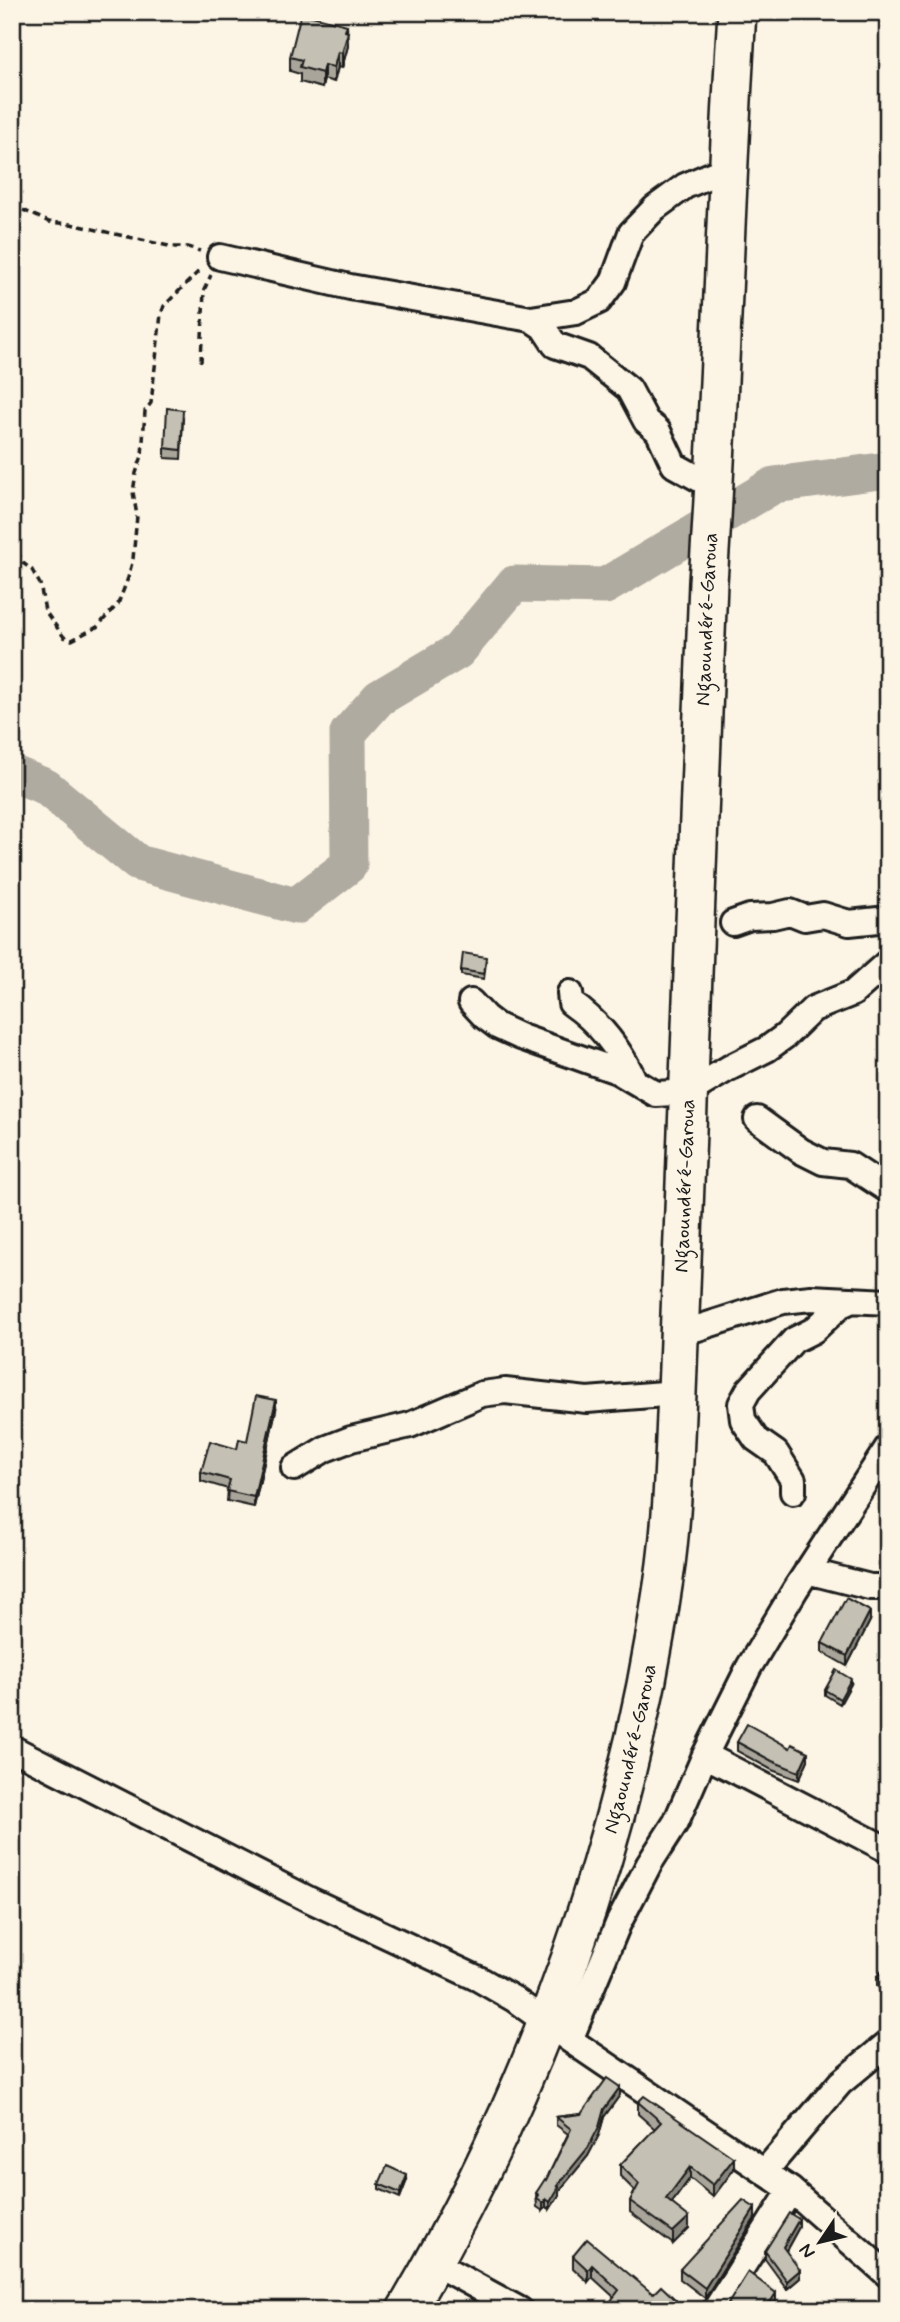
<svg xmlns="http://www.w3.org/2000/svg" width="900" height="2322" font-family="Mynerve,sans-serif">
	<style>
		.lines { fill: none; stroke-linecap: round; stroke-linejoin: round }
		.river { stroke: #b0aba1; stroke-width: 37 }
		.minor-casing { stroke: #1c1c1c; stroke-width: 30 }
		.highway-casing { stroke: #1c1c1c; stroke-width: 42 }
		.path { stroke: #1c1c1c; stroke-width: 3.5; stroke-dasharray: 7 5; stroke-linecap: butt }
		.minor { stroke: #fcf5e5; stroke-width: 24 }
		.highway { stroke: #fcf5e5; stroke-width: 37 }
		.wall { fill: #a9a59a; stroke: #1c1c1c; stroke-width: 2 }
		.shaded-wall { fill: #89867d; stroke: #1c1c1c; stroke-width: 2 }
		.building { fill: #c4c0b3; stroke: #1c1c1c; stroke-width: 2 }
		.labels { text-anchor: middle; dominant-baseline: central; stroke-width: 5; stroke-linejoin: round; paint-order: stroke }
		.street-label { font-size: 21px; fill: #1c1c1c; stroke: #fcf5e5 }
	</style>
	<rect width="100%" height="100%" fill="#fcf5e5"/>
	<filter id="ink" filterUnits="userSpaceOnUse"><feTurbulence type="fractalNoise" baseFrequency=".0143" numOctaves="2"/><feDisplacementMap in="SourceGraphic" scale="14" xChannelSelector="R" yChannelSelector="G"/><feConvolveMatrix kernelMatrix="1 2 1 2 8 2 1 2 1" color-interpolation-filters="sRGB"/></filter>
	<g filter="url(#ink)">
		<g class="lines">
			<!-- river -->
			<path class="river" d="M 12,773 L 46,787 L 138,863 L 296,906 L 349,865 L 348,733 L 379,698 L 458,651 L 514,584 L 605,586 L 774,485 L 888,470"/>
			<defs>
				<path id="minor" d="M 220,257 L 350,287 L 531,319 L 576,312 L 599,301 L 613,282 L 631,233 L 655,208 L 685,186 L 727,168
					M 531,319 L 543,327 L 555,345 L 589,357 L 629,389 L 646,421 L 658,431 L 674,465 L 714,487
					M 733,923 L 750,917 L 773,916 L 790,912 L 805,918 L 823,915 L 849,923 L 888,919
					M 570,993 L 571,1003 C 600,1023 619,1048 634,1080
					M 471,1002 L 485,1017 L 497,1026 L 521,1037 L 617,1071 L 656,1094 L 689,1092 L 729,1068 L 767,1049 L 785,1036 L 813,1009 L 853,993 L 888,962
					M 757,1119 L 801,1151 L 823,1162 L 850,1165 L 888,1190
					M 679,1334 L 783,1301 L 811,1298 L 888,1302
					M 294,1468 L 325,1449 L 351,1439 L 410,1425 L 482,1394 L 505,1391 L 587,1400 L 677,1393
					M 793,1492 L 793,1480 L 776,1453 L 756,1439 L 743,1420 L 741,1404 L 748,1391 L 794,1340 L 814,1330 L 841,1305 L 852,1300
					M 807,1571 L 870,1587 L 888,1587
					M 12,1748 L 308,1899 L 479,1979 L 514,1999 L 570,2040 L 791,2190 L 888,2275
					M 705,1755 L 888,1850
					M 570,2040 L 618,1924 L 649,1864 L 676,1822 L 705,1755 L 749,1667 L 795,1590 L 888,1447
					M 765,2171 L 840,2083 L 888,2043
					M 434,2263 L 520,2310
					M 715,2310 L 791,2190"/>
				<g id="highway">
					<path id="s1" d="M 406,2310 C 538,2088 628,1834 664,1579 C 673,1517 674,1455 677,1393 L 708,582 C 721,392 725,202 737,12"/>
				</g>
			</defs>
			<!-- minor casing -->
			<use href="#minor" class="minor-casing"/>
			<!-- highway casing -->
			<use href="#highway" class="highway-casing"/>
			<!-- path -->
			<path class="path" d="M 12,205 L 49,222 L 71,224 L 173,247 L 188,247 L 200,251
				M 201,362 L 204,290 L 211,275
				M 12,540 L 23,563 L 32,570 L 40,584 L 45,611 L 64,637 L 72,640 L 97,627 L 118,604 L 128,578 L 133,559 L 137,516 L 133,492 L 136,473 L 142,456 L 145,411 L 151,403 L 161,314 L 164,306 L 202,268"/>
			<!-- minor -->
			<use href="#minor" class="minor"/>
			<!-- highway -->
			<use href="#highway" class="highway"/>
		</g>
		<!-- wall -->
		<path class="wall" d="M 347,32 L 348,46 L 342,68 L 338,67 L 334,82 L 324,79 L 322,88 L 300,82 L 300,74 L 290,71 L 290,57 Z
			M 183,420 L 181,459 L 165,458 L 165,448 Z
			M 486,962 L 484,979 L 461,975 L 461,970 Z
			M 276,1410 L 254,1507 L 227,1501 L 228,1489 L 201,1481 L 201,1472 L 237,1449 L 247,1441 Z
			M 870,1621 L 847,1666 L 822,1652 L 822,1643 Z
			M 851,1684 L 840,1704 L 825,1695 L 825,1690 Z
			M 737,1742 L 790,1748 L 808,1760 L 799,1780 L 772,1770 L 737,1751 Z
			M 888,1965 L 888,1997 L 877,1986 L 877,1976 Z
			M 620,2095 L 604,2117 L 599,2135 L 588,2156 L 559,2191 L 559,2195 L 550,2209 L 546,2207 L 543,2211 L 537,2207 L 536,2193 L 546,2180 L 568,2134 L 556,2125 L 556,2117 L 581,2114 Z
			M 638,2102 L 734,2169 L 713,2197 L 690,2178 L 672,2203 L 689,2228 L 673,2244 L 630,2212 L 630,2201 L 635,2191 L 620,2176 L 620,2165 L 655,2129 L 638,2114 Z
			M 407,2180 L 400,2198 L 379,2189 L 379,2184 Z
			M 755,2218 L 705,2298 L 680,2279 L 680,2269 Z
			M 799,2227 L 786,2251 L 800,2278 L 787,2289 L 765,2259 L 765,2251 Z
			M 573,2256 L 653,2294 L 676,2310 L 614,2297 L 592,2277 L 588,2282 L 573,2268 Z"/>
		<!-- shaded-wall -->
		<path class="shaded-wall" d="M 347,25 L 348,46 L 342,68 L 342,53 Z
			M 338,52 L 338,67 L 334,82 L 334,67 Z
			M 324,65 L 324,79 L 322,88 L 322,73 Z
			M 276,1400 L 276,1410 L 254,1507 L 254,1497 Z
			M 870,1611 L 870,1621 L 847,1666 L 847,1656 Z
			M 851,1679 L 851,1684 L 840,1704 L 840,1699 Z
			M 808,1752 L 808,1760 L 799,1780 L 799,1772 Z
			M 620,2087 L 620,2095 L 604,2117 L 599,2135 L 588,2156 L 559,2191 L 559,2195 L 550,2209 L 550,2202 L 557,2186 L 604,2109 Z
			M 734,2158 L 734,2169 L 713,2197 L 713,2185 Z
			M 690,2167 L 690,2178 L 666,2211 L 666,2199 Z
			M 407,2175 L 407,2180 L 400,2198 L 400,2193 Z
			M 546,2199 L 546,2207 L 543,2211 L 543,2203 Z
			M 755,2208 L 755,2218 L 705,2298 L 705,2288 Z
			M 689,2217 L 689,2228 L 673,2244 L 673,2232 Z
			M 799,2219 L 799,2227 L 783,2256 L 783,2247 Z
			M 592,2265 L 592,2277 L 588,2282 L 588,2270 Z
			M 800,2270 L 800,2278 L 787,2289 L 787,2281 Z
			M 776,2293 L 776,2305 L 773,2310 L 763,2310 Z"/>
		<!-- building -->
		<path class="building" d="M 301,13 L 347,25 L 345,31 L 348,32 L 342,53 L 338,52 L 334,67 L 324,65 L 322,73 L 300,67 L 302,60 L 290,57 Z
			M 167,408 L 183,410 L 181,450 L 165,448 Z
			M 463,953 L 486,957 L 484,974 L 461,970 Z
			M 256,1396 L 276,1400 L 254,1497 L 227,1491 L 230,1480 L 201,1472 L 210,1441 L 237,1449 L 239,1439 L 247,1441 Z
			M 846,1598 L 870,1611 L 847,1656 L 822,1643 Z
			M 836,1670 L 851,1679 L 840,1699 L 825,1690 Z
			M 747,1724 L 790,1748 L 792,1744 L 808,1752 L 799,1772 L 772,1761 L 737,1742 Z
			M 888,1965 L 888,1987 L 877,1976 Z
			M 607,2078 L 620,2087 L 604,2109 L 599,2127 L 588,2148 L 557,2186 L 559,2187 L 550,2202 L 546,2199 L 543,2203 L 537,2199 L 539,2195 L 536,2193 L 545,2179 L 546,2180 L 571,2129 L 556,2117 L 581,2114 Z
			M 644,2096 L 734,2158 L 713,2185 L 690,2167 L 666,2199 L 689,2217 L 673,2232 L 630,2201 L 639,2184 L 620,2165 L 661,2122 L 638,2102 Z
			M 387,2166 L 407,2175 L 400,2193 L 379,2184 Z
			M 743,2200 L 755,2208 L 705,2288 L 680,2269 Z
			M 789,2213 L 799,2219 L 783,2247 L 800,2270 L 787,2281 L 765,2251 Z
			M 587,2239 L 653,2294 L 661,2286 L 676,2300 L 676,2307 L 673,2310 L 604,2310 L 619,2290 L 592,2265 L 588,2270 L 573,2256 Z
			M 748,2272 L 776,2293 L 769,2304 L 763,2310 L 723,2310 L 730,2305 L 728,2304 Z"/>
	</g>
	<g class="labels">
		<!-- street labels -->
		<g class="street-label">
			<text stroke="none"><textPath href="#s1" startOffset="1741">Ngaoundéré-Garoua</textPath></text>
			<text stroke="none"><textPath href="#s1" startOffset="1174">Ngaoundéré-Garoua</textPath></text>
			<text stroke="none"><textPath href="#s1" startOffset="607">Ngaoundéré-Garoua</textPath></text>
		</g>
	</g>
	<!-- margin -->
	<rect width="900" height="2322" fill="none" stroke="#fcf5e5" stroke-width="42"/>
	<rect x="21" y="21" width="858" height="2280" fill="none" stroke="#1c1c1c" stroke-width="2.5" filter="url(#ink)"/>
	<!-- north arrow -->
	<g transform="translate(820 2242) rotate(235)" stroke="#fcf5e5" stroke-width="5" paint-order="stroke">
	<path d="M0-5L12 26L0 18L-12 26Z" fill="#1c1c1c"/>
	<text y="-10" font-size="19" font-weight="bold" text-anchor="middle" fill="#1c1c1c">N</text>
	</g>
</svg>
